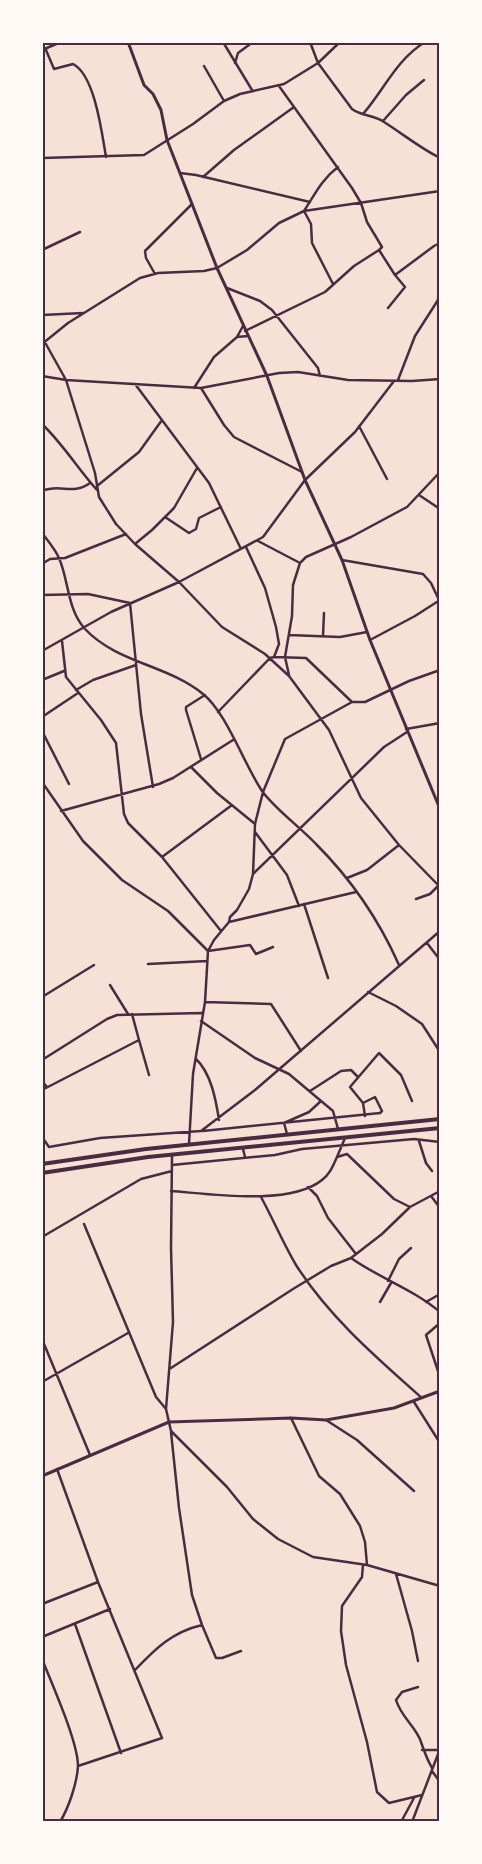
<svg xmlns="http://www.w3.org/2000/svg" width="482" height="1864" font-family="'Golos Text',sans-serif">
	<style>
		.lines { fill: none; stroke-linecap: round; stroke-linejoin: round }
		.minor { stroke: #4a2c40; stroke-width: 2.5 }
		.tertiary { stroke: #4a2c40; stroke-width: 3 }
		.primary { stroke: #4a2c40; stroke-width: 4 }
		.neatline { fill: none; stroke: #4a2c40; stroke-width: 2 }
	</style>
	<rect width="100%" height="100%" fill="#f7e1d7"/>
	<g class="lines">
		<!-- minor -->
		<path class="minor" d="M 223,42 L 252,90
			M 310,42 L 318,63 L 352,109 C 361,116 374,115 384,122 C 403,134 420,148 440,158
			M 42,50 L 61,42
			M 46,50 L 54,69 L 73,64 C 95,75 102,134 106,157
			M 235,63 L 238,53 L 253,42
			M 204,66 L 224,101
			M 279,86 L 352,188 L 361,203 L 367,222 L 382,247 L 379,250
			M 363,114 C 384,90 396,60 425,42
			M 383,121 L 406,95 L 424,80
			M 42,158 L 144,155 L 193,124 L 224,101 L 240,94 L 284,84 L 318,63 L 340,42
			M 180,173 L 196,175 L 310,202
			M 203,177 L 234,150 L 294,107
			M 42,250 L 80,232
			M 155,274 L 146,258 L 145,251 L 192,204
			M 333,284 L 312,243 L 311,224 L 304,211 C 315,194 322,179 338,167
			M 227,288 L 260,301 L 272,310 L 318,368 L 320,376
			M 388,308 L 405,287 L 395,275
			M 42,315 L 83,313
			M 245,331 L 325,292 L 354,266 L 379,250 L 395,275 L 434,246 L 438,244 L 440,247
			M 42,337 L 66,380 L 95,473 L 99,497 L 116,524 L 135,544 L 179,582 L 222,627 L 265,654 L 289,676 L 329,730 L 361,798 L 399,845 L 440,887
			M 237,337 L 248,336
			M 42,344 L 68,323 L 140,278 L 158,273 L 204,271 L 217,268 L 247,250 L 279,223 L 304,211 L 440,191
			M 42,376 L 66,380 L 201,388 L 279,373 L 298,372 L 348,380 L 412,381 L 440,379
			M 398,380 L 415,336 L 438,300 L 440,259
			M 135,384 L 209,483 L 241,549
			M 194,388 L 214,357 L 237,337 L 243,326
			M 201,388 L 224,425 L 234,437 L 302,472
			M 42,424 C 63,444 78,469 97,490
			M 359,426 L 387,479
			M 97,486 L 139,452 L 162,420
			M 42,491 C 61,483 72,496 90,483
			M 419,495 L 440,509
			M 165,517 L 189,533 L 196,529 L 199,518 L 221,507
			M 42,533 C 48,541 55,549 59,558 C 69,581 67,609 85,629 C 117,663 168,665 203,694 C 226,712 244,764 262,791 C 275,809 300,827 316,844 C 351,879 379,920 399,965
			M 258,541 L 300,563
			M 135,544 L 152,530 L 174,508 L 197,468
			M 246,547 L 265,588 L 276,627 L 279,644 L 274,657
			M 342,560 L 423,574 L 431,583 L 439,600
			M 42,564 L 50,559 L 65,558 L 126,534
			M 42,595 L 88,594 L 130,603 L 141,714 L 153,787
			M 289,635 L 340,637 L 367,632
			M 323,636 L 324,613
			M 370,640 L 415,616 L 440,600
			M 62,641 L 66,677 L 101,720 L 116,743 L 124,814 L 128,823 L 162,857 L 221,931
			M 42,651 L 111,612 L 179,582 L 263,537 L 305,480 L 355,432 L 394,381
			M 289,675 L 285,657 L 292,616 L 293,585 L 300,563 L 306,557 L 351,537 L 407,507 L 440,472
			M 42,680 L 64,671
			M 76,690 L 93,680 L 136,665
			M 218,712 L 270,658 L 274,657 L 306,658 L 352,702
			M 42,717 L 78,693
			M 406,729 L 440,723
			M 42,731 L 69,784
			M 201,759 L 186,710 L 186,707 L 205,695
			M 191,767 L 217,793 L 255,824
			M 42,782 L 83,841 L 122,880 L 168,911 L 208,951
			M 61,811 L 159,784 L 173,778 L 233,740
			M 255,832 L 287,875 L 299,906
			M 162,857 L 232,805
			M 253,874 L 384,747 L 407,732
			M 347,878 L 367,870 L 399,845
			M 416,899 L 430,894 L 438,886
			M 304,904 L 328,978
			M 229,922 L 230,917 L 237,910 L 249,889 L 253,874 L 255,824 L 263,792 L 285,739 L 352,702 L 365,702 L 409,681 L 440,670
			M 427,943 L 440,960
			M 208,951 L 250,945 L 256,954 L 273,947
			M 148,964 L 207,961
			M 110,985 L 128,1014
			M 368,992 L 396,1006 L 422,1024 L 440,1052
			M 42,997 L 94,965
			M 205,1002 L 271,1004 L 301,1051
			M 201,1021 L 255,1058 L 289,1074 L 333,1111 L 338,1129
			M 139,1040 L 149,1075
			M 196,1059 C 211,1073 216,1100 219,1120
			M 42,1060 L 107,1019 L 117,1015 L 202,1013
			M 42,1081 L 47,1087
			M 42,1090 L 139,1040 L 132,1014
			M 310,1091 L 341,1071 L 351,1070 L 358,1077
			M 365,1116 L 363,1103 L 350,1087 L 379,1053 L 401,1075 L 412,1101
			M 203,1131 L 380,1113 L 382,1111 L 375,1097 L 363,1103
			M 287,1134 L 284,1123 L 309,1112 L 321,1101
			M 42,1137 L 49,1147 L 100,1138 L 201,1131 L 255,1090 L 440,931
			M 419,1141 L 426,1163 L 432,1171
			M 189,1144 L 193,1074 L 205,1002 L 208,951 L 214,940 L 229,922 L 356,892
			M 243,1149 L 245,1157
			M 172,1156 L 171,1248 L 173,1322 L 166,1409 L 171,1431 L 227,1487 L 253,1519 L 278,1539 L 313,1557 L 367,1565 L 440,1586
			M 337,1157 L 345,1138
			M 172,1165 L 275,1155 L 302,1149 L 414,1139 L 440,1142
			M 308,1187 L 317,1196 L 328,1218 L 356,1254
			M 171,1191 C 211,1194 290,1206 322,1180 C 330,1174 333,1166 337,1157 L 347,1154 L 394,1199 L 410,1207
			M 431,1196 L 440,1208
			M 261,1197 C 273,1219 283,1243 296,1265 C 329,1317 377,1358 422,1398
			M 84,1224 L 156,1397 L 166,1409
			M 42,1237 L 141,1179 L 172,1171
			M 351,1258 C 379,1278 413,1289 440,1312
			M 388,1281 L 399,1259 L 411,1248
			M 380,1302 L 391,1283
			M 426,1302 L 440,1294
			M 440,1323 L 426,1335 L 440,1377
			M 42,1339 L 90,1455
			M 171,1368 L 293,1289 L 331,1266 L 351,1258 L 382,1234 L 410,1207 L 440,1191
			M 42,1382 L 128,1333
			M 414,1402 L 440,1443
			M 291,1418 L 319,1476 L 340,1494 L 360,1526 L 365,1542 L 367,1565
			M 326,1420 L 357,1440 L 414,1491
			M 171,1432 L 179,1508 L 192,1595 L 202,1625 L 216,1658 L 222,1658 L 241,1651
			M 363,1565 L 362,1577 L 342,1606 L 341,1631 L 346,1665 L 367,1742 L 377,1792 L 389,1803 L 422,1795
			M 396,1574 L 412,1631 L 418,1661
			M 42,1604 L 98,1582 L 57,1469
			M 75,1624 L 121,1753
			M 42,1637 L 110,1609
			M 42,1659 C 52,1684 78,1742 78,1766 C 77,1783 69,1807 60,1822
			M 135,1670 C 155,1649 172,1632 202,1625
			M 418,1687 L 402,1692 L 396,1700 C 401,1717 417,1728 421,1742 C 424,1751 427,1759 432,1768
			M 422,1750 L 439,1750
			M 78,1766 L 162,1738 L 98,1582
			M 432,1771 L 440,1782
			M 401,1822 L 414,1798
			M 412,1822 L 440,1749"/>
		<!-- tertiary -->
		<path class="tertiary" d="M 128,42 L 144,85 L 153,94 L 161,110 L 167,140 L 217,268 L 267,376 L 305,480 L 342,560 L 370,640 L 440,809
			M 42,1476 L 169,1422 L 291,1418 L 326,1420 L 394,1408 L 440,1391"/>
		<!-- primary -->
		<path class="primary" d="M 42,1164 L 146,1149 L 440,1119
			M 42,1173 L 148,1157 L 440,1128"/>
	</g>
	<!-- border -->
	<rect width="482" height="1864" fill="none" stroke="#fffaf5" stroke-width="88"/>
	<rect x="44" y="44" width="394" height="1776" class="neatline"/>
</svg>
